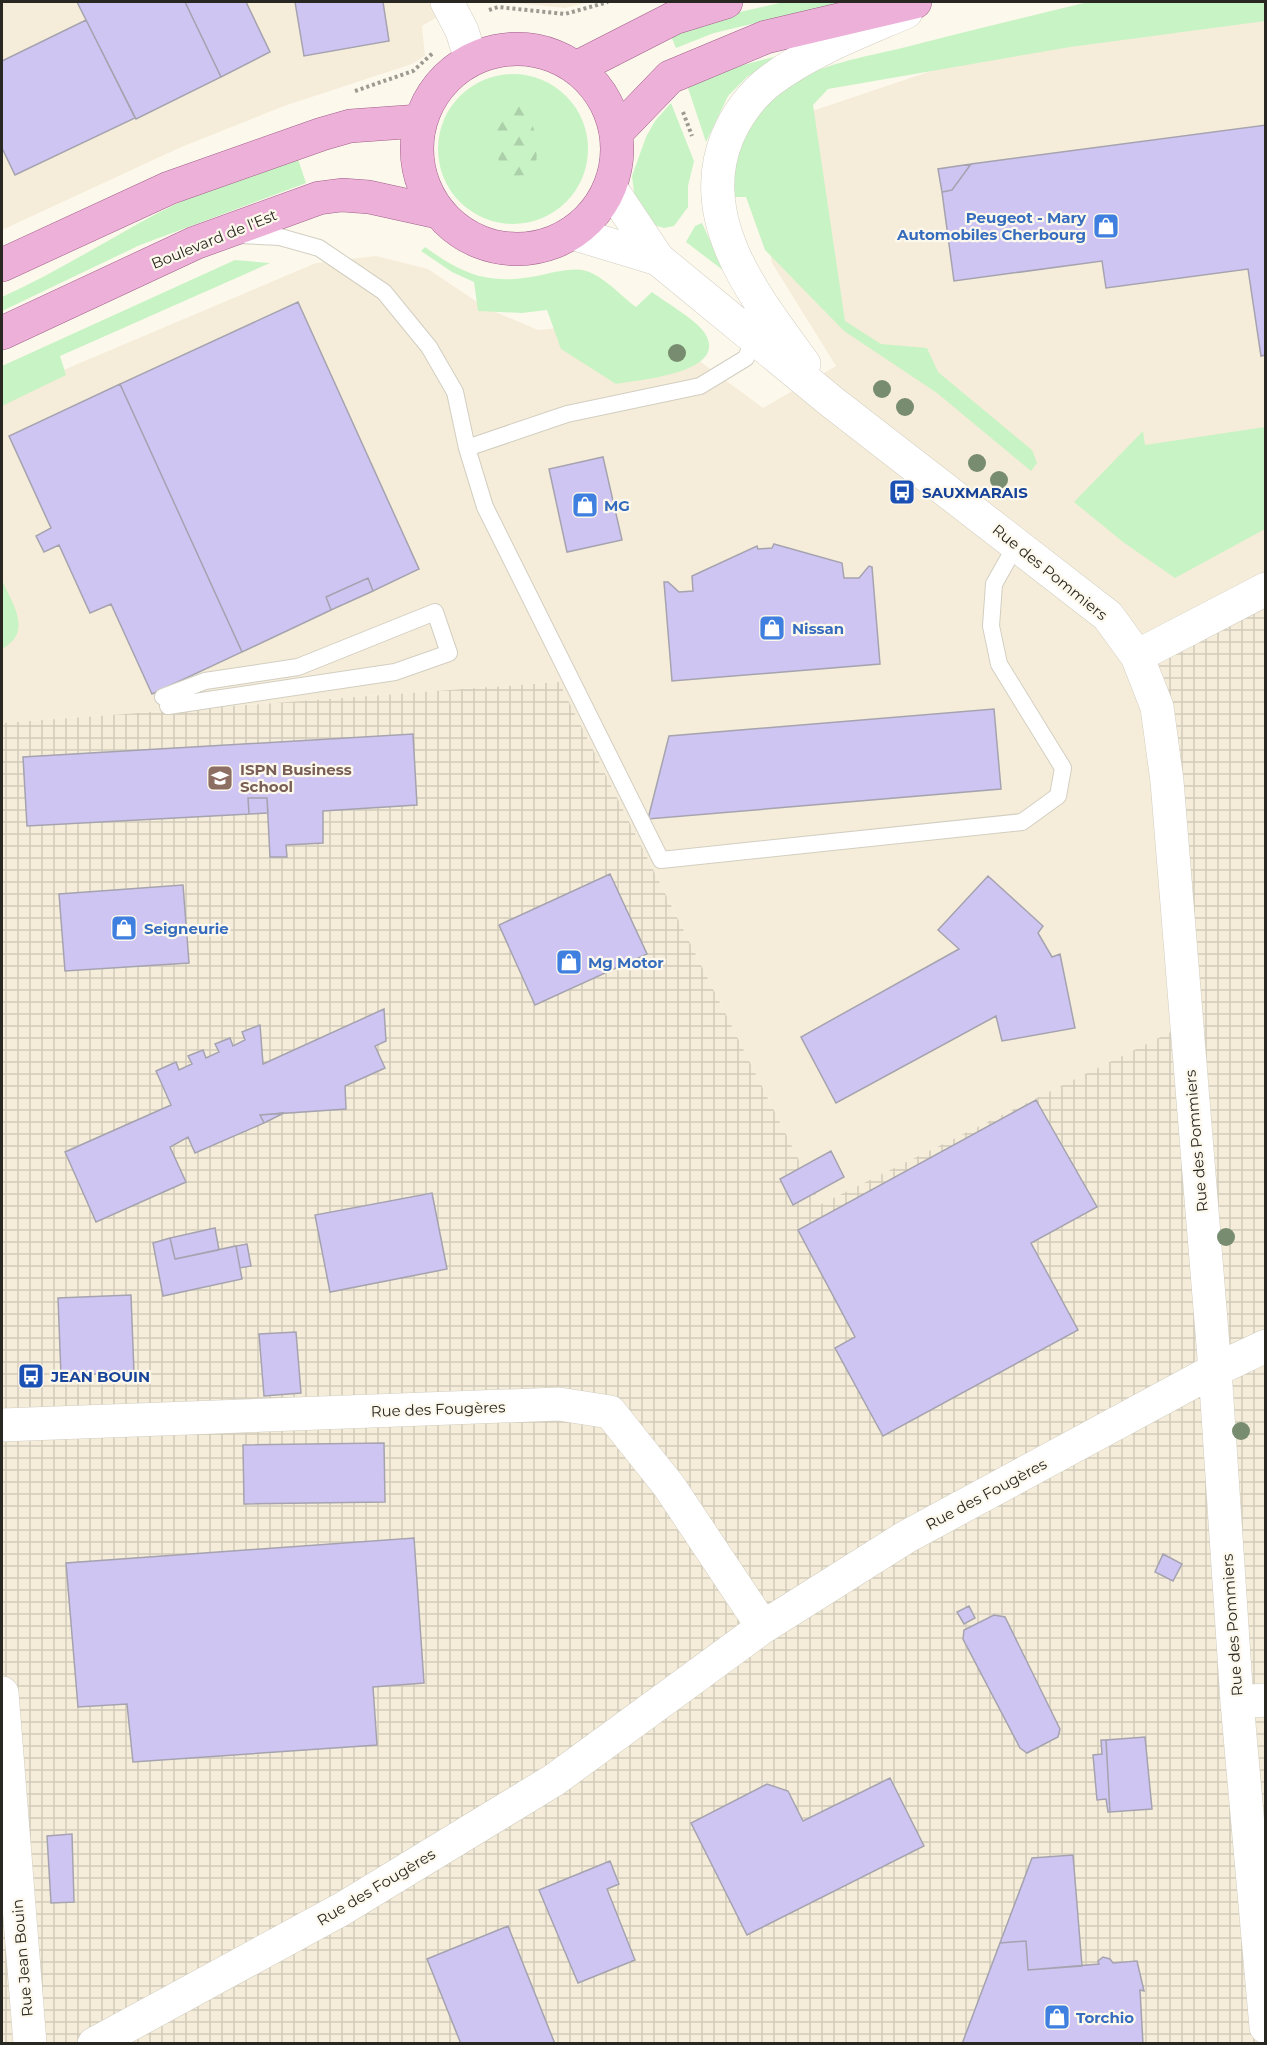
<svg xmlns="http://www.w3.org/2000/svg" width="1267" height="2045" font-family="Montserrat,sans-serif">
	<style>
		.built { fill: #f5edd9 }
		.industrial { fill: url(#industrial-grid) }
		.green { fill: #c8f3c5 }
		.forest { fill: url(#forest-firs) }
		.building { fill: #cfc5f3; stroke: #a5a3af; stroke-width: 1.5 }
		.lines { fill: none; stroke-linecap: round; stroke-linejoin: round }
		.lane-casing { stroke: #d2cec1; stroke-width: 18 }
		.street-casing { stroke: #d2cec1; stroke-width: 34 }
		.primary-casing { stroke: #a05f88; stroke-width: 34 }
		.path { stroke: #9d9a91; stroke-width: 4; stroke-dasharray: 3 3; stroke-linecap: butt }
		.lane { stroke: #fff; stroke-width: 16 }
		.street { stroke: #fff; stroke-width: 33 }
		.primary { stroke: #edb1d9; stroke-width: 33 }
		.tree { fill: #788d70 }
		.labels { text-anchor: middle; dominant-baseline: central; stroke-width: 4.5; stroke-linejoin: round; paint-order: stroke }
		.shop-label { font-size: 15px; font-weight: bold; fill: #366cbe; stroke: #fdf8ec; text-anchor: start }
		.street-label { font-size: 15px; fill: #282722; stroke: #fdf8ec }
		.transit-label { font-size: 15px; font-weight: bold; fill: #164399; stroke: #fdf8ec; text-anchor: start }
		.education-label { font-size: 15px; font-weight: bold; fill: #785e54; stroke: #fdf8ec; text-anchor: start }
	</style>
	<defs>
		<pattern id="industrial-grid" width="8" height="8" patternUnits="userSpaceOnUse" patternTransform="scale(1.5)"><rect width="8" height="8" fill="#f5edd9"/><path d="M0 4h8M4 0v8" fill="none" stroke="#d2cbba"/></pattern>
		<pattern id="forest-firs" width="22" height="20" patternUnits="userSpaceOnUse" patternTransform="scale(1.5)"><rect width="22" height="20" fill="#c8f3c5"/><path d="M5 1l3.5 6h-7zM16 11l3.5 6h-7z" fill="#acd0a9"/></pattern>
	</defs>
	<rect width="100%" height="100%" fill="#fdf8ec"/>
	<!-- built -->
	<path class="built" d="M 2,2 L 462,2 L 422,26 L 425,56 L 412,64 L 284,106 L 179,148 L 2,230 Z
		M 505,2 L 589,2 L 565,8 Z
		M 1265,7 L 1265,589 L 1187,1024 L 821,1204 L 559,682 L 2,723 L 2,396 L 316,263 L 376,256 L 428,269 L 486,308 L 538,330 L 644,320 L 763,408 L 836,366 L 772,263 L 760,196 L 803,114 L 976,56 Z"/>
	<!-- industrial -->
	<path class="industrial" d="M 1265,589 L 1265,2043 L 2,2044 L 2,723 L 559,682 L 821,1204 L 1187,1024 L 1137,656 Z"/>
	<!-- green -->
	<path class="green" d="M 784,2 L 844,2 L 714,33 L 676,48 L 671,36 L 697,22 Z
		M 1088,2 L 1265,2 L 1265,21 L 1070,47 L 828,89 L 813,105 L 845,321 L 881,344 L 927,348 L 938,372 L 1032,450 L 1037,463 L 1031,471 L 937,393 L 844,331 L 765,250 L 746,197 L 735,197 C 729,159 753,107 786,86 C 820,64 864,57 902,48 C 964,32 1026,17 1088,2 Z
		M 781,55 L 747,77 L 728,96 L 706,142 L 688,88 L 720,71 Z
		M438 149a75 75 0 1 1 150 0a75 75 0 1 1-150 0Z
		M 671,103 L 694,161 L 688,186 L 688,207 L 674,226 L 664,228 L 653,225 L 635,200 L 632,176 L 646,137 L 655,121 Z
		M 298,159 L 306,183 L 140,245 L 2,311 L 2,297 C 55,273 104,242 156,214 C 201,190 250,175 298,159 Z
		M 702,223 L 724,271 L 686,242 L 695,226 Z
		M 425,247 C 464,275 488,285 537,276 C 551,273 568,268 582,270 C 601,273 621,296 636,307 L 652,292 C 665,302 695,319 704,332 C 732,373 638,380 616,384 L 561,349 L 547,310 L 522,313 L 478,311 L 474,282 L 452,272 L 421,251 Z
		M 235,260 L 270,263 L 60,356 L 66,375 L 2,406 L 2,366 Z
		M 1265,427 L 1265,529 L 1175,578 L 1123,542 L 1074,502 L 1143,431 L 1145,445 Z
		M 2,580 C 13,605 33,632 2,649 Z"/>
	<!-- forest -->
	<path class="forest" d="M 516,103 C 537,119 538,143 536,167 L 529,175 L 513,176 C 492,159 498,156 497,133 C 496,126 494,120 494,113 L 503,105 Z"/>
	<!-- building -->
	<path class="building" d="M 77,2 L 185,2 L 221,77 L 136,119 Z
		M 185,2 L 246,2 L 270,52 L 221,77 Z
		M 295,2 L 383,2 L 389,41 L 304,56 Z
		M 86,20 L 135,118 L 15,175 L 2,148 L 2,61 Z
		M 1266,125 L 1266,355 L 1261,356 L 1248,269 L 1106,288 L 1102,261 L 954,281 L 942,192 L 952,190 L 971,164 Z
		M 971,164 L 952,190 L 942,192 L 938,169 Z
		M 298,302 L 419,569 L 373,591 L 368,578 L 326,597 L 331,610 L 242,652 L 120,384 Z
		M 120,384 L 242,652 L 152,694 L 111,604 L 90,613 L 59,545 L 44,552 L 36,536 L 51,528 L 9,436 Z
		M 603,457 L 622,540 L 567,552 L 549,469 Z
		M 774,544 L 842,563 L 844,578 L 859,578 L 869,566 L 872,567 L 880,664 L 672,681 L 664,582 L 668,582 L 679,592 L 693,591 L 692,576 L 757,546 L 758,549 L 772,548 Z
		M 368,578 L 373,591 L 331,610 L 326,597 Z
		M 994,709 L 1001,789 L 648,819 L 669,736 Z
		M 413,734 L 417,805 L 323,811 L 323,843 L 286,845 L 287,857 L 270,857 L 267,798 L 248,798 L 249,814 L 27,826 L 23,757 Z
		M 248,798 L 267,798 L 268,813 L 249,814 Z
		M 610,874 L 647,954 L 535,1005 L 499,925 Z
		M 988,876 L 1043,926 L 1038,933 L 1052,957 L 1060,954 L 1075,1028 L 1002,1041 L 996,1016 L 836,1103 L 801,1037 L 959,949 L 938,930 Z
		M 183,885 L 189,963 L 65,971 L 59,894 Z
		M 384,1009 L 386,1041 L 375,1046 L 385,1068 L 345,1086 L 346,1109 L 260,1115 L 264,1123 L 195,1153 L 188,1137 L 170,1147 L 186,1182 L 96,1222 L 65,1152 L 171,1105 L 156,1071 L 176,1062 L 179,1070 L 192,1064 L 188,1056 L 203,1050 L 206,1058 L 219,1052 L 215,1044 L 230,1038 L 233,1046 L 245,1040 L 242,1032 L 260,1025 L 263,1064 Z
		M 1036,1100 L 1097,1207 L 1031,1243 L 1078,1330 L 883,1436 L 835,1348 L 855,1337 L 798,1230 Z
		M 284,1113 L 264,1123 L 260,1115 Z
		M 831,1151 L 844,1177 L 793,1205 L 780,1179 Z
		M 432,1193 L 447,1269 L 330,1292 L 315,1215 Z
		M 215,1228 L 219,1250 L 175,1259 L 170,1238 Z
		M 170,1238 L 175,1259 L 236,1246 L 242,1279 L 163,1296 L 153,1243 Z
		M 247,1244 L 251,1266 L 240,1268 L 236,1246 Z
		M 131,1295 L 134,1373 L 61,1375 L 58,1298 Z
		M 296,1332 L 301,1393 L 264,1396 L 259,1334 Z
		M 384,1443 L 385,1502 L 244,1504 L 243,1445 Z
		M 414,1538 L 424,1683 L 373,1687 L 377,1745 L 133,1762 L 127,1704 L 78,1707 L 66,1563 Z
		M 1163,1554 L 1182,1564 L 1173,1581 L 1155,1572 Z
		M 969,1606 L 975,1618 L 964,1624 L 957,1612 Z
		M 994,1615 L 1005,1617 L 1060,1729 L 1058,1737 L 1027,1753 L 1020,1748 L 963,1639 L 964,1630 Z
		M 1145,1737 L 1152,1809 L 1110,1812 L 1106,1740 Z
		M 1101,1740 L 1106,1740 L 1110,1812 L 1108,1812 L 1106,1799 L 1097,1800 L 1093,1755 L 1102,1754 Z
		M 890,1778 L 924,1846 L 747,1935 L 691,1823 L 767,1784 L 788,1791 L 803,1821 Z
		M 72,1834 L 74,1902 L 51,1903 L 47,1836 Z
		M 1073,1855 L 1082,1966 L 1028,1970 L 1026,1941 L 1000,1943 L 1032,1858 Z
		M 610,1861 L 619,1884 L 607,1889 L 635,1960 L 578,1983 L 539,1890 Z
		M 508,1926 L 555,2044 L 461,2044 L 427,1959 Z
		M 1026,1941 L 1028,1970 L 1099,1964 L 1098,1961 L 1103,1957 L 1110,1959 L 1113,1963 L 1137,1961 L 1144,1991 L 1140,1990 L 1143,2044 L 962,2044 L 1000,1943 Z"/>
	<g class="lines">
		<defs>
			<path id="lane" d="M 239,235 L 280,237 L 319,248 L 384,292 L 429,347 L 455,392 L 467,448 L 485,507 L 661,860 L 1022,822 L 1058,796 L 1063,768 L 999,664 L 991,626 L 994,584 L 1016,545
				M 467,448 L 567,414 L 700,386 L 746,358 L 754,338
				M 163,697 L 205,681 L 298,667 L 435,612 L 449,653 L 395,672 L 168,706"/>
			<path id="street" d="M 447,2 L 462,31 L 471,59
				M 610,187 L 658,259 L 832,402 L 1108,616 L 1137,656 L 1157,707 L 1167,781 L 1215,1370 L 1237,1702 L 1266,2027
				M 572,233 L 658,259
				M 804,364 C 758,300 693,222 727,138 C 736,116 752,94 771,80 C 811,50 860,32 906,12
				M 1137,656 L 1266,589
				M 2,1425 L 559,1404 L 610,1412 L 669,1486 L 763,1627
				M 2,1693 L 30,2044
				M 1237,1702 L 1266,1700
				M 94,2044 L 342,1909 L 554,1780 L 763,1627 L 906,1537 L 1215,1370 L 1266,1346"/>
			<path id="primary" d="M417 149a100 100 0 1 1 200 0a100 100 0 1 1-200 0Z
				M 576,68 L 674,18 L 726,2
				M 616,133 L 670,77 L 766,37 L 915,2
				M 2,265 L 169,188 L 322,134 L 350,126 L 420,121
				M 2,333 L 195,243 L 319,198 L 342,195 L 369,197 L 437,212"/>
		</defs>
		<!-- lane casing -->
		<use href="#lane" class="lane-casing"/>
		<!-- street casing -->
		<use href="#street" class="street-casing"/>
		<!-- primary casing -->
		<use href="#primary" class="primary-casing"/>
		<!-- path -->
		<path class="path" d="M 489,10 L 498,7 L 565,14 L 608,2
			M 355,91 L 413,71 L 433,53
			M 683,112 L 692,136"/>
		<!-- lane -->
		<use href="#lane" class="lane"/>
		<!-- street -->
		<use href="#street" class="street"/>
		<!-- primary -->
		<use href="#primary" class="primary"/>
	</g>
	<!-- trees -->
	<g class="tree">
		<circle cx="677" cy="353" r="9"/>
		<circle cx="882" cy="389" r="9"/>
		<circle cx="905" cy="407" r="9"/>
		<circle cx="977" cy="463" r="9"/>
		<circle cx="999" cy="480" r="9"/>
		<circle cx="1226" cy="1237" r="9"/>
		<circle cx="1241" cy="1431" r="9"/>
	</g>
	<!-- icons -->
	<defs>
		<symbol id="shop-square" viewBox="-11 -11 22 22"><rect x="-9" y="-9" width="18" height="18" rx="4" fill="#3f7fe0" stroke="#fdf8ec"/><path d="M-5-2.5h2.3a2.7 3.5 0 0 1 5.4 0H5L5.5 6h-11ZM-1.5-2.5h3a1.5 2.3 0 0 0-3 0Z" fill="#fff"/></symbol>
		<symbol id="bus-square" viewBox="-11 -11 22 22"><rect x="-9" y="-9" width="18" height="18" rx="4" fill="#1a4fb4" stroke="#fdf8ec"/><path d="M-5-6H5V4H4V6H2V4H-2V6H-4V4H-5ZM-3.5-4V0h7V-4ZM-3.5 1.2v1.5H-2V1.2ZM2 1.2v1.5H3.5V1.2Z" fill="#fff"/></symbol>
		<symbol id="university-square" viewBox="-11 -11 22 22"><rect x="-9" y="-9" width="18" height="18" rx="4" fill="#8d6e63" stroke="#fdf8ec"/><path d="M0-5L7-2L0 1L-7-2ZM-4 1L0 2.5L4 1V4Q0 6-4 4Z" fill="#fff"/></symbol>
	</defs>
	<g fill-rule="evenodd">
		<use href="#shop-square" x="1091" y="211" width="30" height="30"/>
		<use href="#bus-square" x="887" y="477" width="30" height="30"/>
		<use href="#shop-square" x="570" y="490" width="30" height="30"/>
		<use href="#shop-square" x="757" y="613" width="30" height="30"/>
		<use href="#university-square" x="205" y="763" width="30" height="30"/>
		<use href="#shop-square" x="109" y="913" width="30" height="30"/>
		<use href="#shop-square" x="554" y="947" width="30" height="30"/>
		<use href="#bus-square" x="16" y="1361" width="30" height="30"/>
		<use href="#shop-square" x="1042" y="2002" width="30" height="30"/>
	</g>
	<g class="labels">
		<!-- shop labels -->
		<g class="shop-label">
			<text x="1086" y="217" text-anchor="end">Peugeot - Mary<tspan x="1086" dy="17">Automobiles Cherbourg</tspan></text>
			<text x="604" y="505">MG</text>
			<text x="792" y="628">Nissan</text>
			<text x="144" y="928">Seigneurie</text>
			<text x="588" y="962">Mg Motor</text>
			<text x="1076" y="2017">Torchio</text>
		</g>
		<!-- street labels -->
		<g class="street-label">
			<text transform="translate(214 239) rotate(-22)">Boulevard de l'Est</text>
			<text transform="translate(1050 572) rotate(39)">Rue des Pommiers</text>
			<text transform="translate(1196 1141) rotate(-95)">Rue des Pommiers</text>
			<text transform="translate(438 1409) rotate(-2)">Rue des Fougères</text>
			<text transform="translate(986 1494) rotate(-28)">Rue des Fougères</text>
			<text transform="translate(1232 1625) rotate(-94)">Rue des Pommiers</text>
			<text transform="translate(376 1887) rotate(-31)">Rue des Fougères</text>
			<text transform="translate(22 1958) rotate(-95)">Rue Jean Bouin</text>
		</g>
		<!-- transit labels -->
		<g class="transit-label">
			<text x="922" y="492">SAUXMARAIS</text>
			<text x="51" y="1376">JEAN BOUIN</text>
		</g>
		<!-- education labels -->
		<g class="education-label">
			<text x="240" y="769">ISPN Business<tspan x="240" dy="17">School</tspan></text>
		</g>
	</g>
	<!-- border -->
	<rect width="1267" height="2045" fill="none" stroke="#282722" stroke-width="6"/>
</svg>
